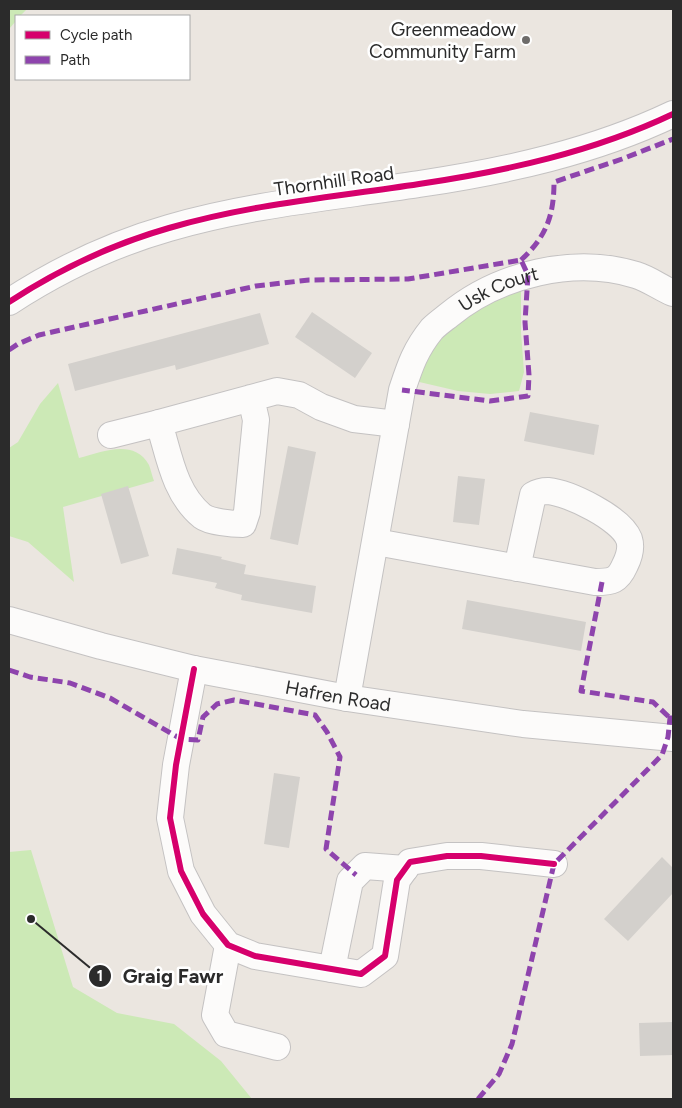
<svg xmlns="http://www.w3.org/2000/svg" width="682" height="1108" font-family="Figtree,sans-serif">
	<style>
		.green { fill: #cce9b6 }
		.building { fill: #d3d0cc }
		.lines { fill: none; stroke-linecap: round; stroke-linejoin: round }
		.minor-casing { stroke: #c4c2c2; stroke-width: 28 }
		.minor { stroke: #fcfbfa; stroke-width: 26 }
		.quiet { stroke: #8e44ad; stroke-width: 5; stroke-dasharray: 10 5; stroke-linecap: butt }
		.cycleway-casing { stroke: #fff; stroke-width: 9 }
		.cycleway { stroke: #d6006c; stroke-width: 6 }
		.poi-dot { fill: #6e6c6a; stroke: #fff; stroke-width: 2 }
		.labels { text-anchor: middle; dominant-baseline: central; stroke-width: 5; stroke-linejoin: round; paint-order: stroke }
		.poi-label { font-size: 19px; fill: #2b2b2b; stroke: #fff; text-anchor: end }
		.street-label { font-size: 19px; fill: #2b2b2b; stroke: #fff }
		.leader { fill: none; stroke: #2b2b2b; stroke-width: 2 }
		.callout-dot { fill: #2b2b2b; stroke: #fff; stroke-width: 2 }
		.mark-label { font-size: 15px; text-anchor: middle; font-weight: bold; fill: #fff }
		.callout-label { font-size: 20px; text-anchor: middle; font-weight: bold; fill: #2b2b2b; stroke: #fff; stroke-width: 5; stroke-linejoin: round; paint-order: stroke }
	</style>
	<rect width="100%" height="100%" fill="#ebe6e0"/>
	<!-- green -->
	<path class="green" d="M 9,9 L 27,9 L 20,16 L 16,16 L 16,21 L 9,29 Z
		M 521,290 L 521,332 L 524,372 L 519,391 L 490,394 L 458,391 L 415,381 C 428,353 443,327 470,311 C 485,302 505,297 521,290 Z
		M 58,383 L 79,458 C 102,452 134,438 149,465 C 151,470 152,476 154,481 L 63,507 L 74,582 L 28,542 L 9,536 L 9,448 L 18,442 L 40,404 Z
		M 31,850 L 73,987 L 117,1013 L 174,1024 L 221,1061 L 252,1099 L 9,1099 L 9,852 Z"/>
	<!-- building -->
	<path class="building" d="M 312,312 L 372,353 L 355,378 L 295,337 Z
		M 260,313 L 269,344 L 176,370 L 175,365 L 75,391 L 68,364 Z
		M 530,412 L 599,425 L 594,455 L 524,441 Z
		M 288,446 L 316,452 L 298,545 L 270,539 Z
		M 458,476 L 485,479 L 479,525 L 453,522 Z
		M 128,486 L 149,556 L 121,564 L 101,494 Z
		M 177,548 L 222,557 L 221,559 L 246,565 L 244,574 L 316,586 L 312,613 L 241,600 L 242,595 L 215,588 L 217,583 L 172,574 Z
		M 467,600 L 586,622 L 581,651 L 462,629 Z
		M 274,773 L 300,777 L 289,848 L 264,844 Z
		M 662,857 L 673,868 L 673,893 L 628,941 L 604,919 Z
		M 673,1022 L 673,1055 L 640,1056 L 639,1023 Z"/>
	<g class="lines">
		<defs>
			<g id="minor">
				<path d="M 9,302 C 58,270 113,244 169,228 C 251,204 335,197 419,184 C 506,171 593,152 673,114"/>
				<path d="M 251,398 L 256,420 L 247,512 L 243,524 C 232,524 210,522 202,516 C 174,493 169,455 159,423 L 277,391 L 299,395 L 321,407 L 354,419 L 396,424"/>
				<path d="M 111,435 L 159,423"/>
				<path d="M 376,542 L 595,582 C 612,582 618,581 625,565 C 629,557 632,548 629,539 C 621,518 569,493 548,491 C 542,491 538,492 533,495 L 517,568"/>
				<path id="s1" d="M 9,620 L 101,646 L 194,669 L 347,698 L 523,724 L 673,738"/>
				<path d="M 194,669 L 176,765 L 170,818 L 181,871 L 203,914 L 228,945 L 255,956 L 361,974 L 385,956 L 397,880 L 410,862 L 447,856 L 481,856 L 554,864"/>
				<path id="s2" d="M 347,698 L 402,390 C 410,366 415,350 432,329 C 437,324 444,319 449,315 C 499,274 574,256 636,275 C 649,279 661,288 673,293"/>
				<path d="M 228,945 L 215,1015 L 226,1034 L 277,1047"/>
				<path d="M 332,969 L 350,881 L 365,866 L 405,869"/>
			</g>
		</defs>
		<!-- minor casing -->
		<use href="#minor" class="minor-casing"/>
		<!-- minor -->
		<use href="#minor" class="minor"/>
		<!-- quiet -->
		<path class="quiet" d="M 521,260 C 546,237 554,216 554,182 L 622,159 L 673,139
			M 9,350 L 18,344 L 39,335 L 256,286 L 309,280 L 408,279 L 521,260 L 528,275 L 525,322 L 529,375 L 528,396 L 490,401 L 402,390
			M 602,582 L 581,691 L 653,702 L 670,718
			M 9,670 L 30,677 L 70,683 L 110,698 L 181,739 L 198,740 L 203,717 L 217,704 L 234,700 L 315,715 L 327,732 L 340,757 L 326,849 L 356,875
			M 478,1099 L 499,1074 L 512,1044 L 554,864 L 662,755 L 668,737 L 670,718 L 673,718"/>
		<defs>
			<path id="cycleway" d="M 9,302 C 58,270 113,244 169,228 C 251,204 335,197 419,184 C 506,171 593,152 673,114
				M 194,669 L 176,765 L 170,818 L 181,871 L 203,914 L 228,945 L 255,956 L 361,974 L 385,956 L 397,880 L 410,862 L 447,856 L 481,856 L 554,864"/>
		</defs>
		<!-- cycleway casing -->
		<use href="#cycleway" class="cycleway-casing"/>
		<!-- cycleway -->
		<use href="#cycleway" class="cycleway"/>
	</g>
	<!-- markers -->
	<circle class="poi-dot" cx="526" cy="40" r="5"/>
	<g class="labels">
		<!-- poi labels -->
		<g class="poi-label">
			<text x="516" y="29">Greenmeadow<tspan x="516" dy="22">Community Farm</tspan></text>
		</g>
		<!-- street labels -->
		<g class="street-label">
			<text transform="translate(334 181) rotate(-8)">Thornhill Road</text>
			<text stroke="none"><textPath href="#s2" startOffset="460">Usk Court</textPath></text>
			<text stroke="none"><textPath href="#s1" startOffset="338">Hafren Road</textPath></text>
		</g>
	</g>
	<!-- callouts -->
	<path class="leader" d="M31 919L100 976"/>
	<g class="callout-dot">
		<circle cx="31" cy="919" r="5"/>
		<circle cx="100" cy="976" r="12"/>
	</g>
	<g class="mark-label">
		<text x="100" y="981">1</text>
	</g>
	<g class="callout-label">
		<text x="173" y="983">Graig Fawr</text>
	</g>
	<!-- border -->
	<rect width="682" height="1108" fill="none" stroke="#2b2b2b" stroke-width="20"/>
	<!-- legend -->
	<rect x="15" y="15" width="175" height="65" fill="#ffffff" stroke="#aaaaaa"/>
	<rect x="25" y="31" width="25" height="8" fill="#d6006c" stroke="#aaaaaa"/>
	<text x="60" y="40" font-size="15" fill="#2b2b2b">Cycle path</text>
	<rect x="25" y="56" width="25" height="8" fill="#8e44ad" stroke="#aaaaaa"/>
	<text x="60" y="65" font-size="15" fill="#2b2b2b">Path</text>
</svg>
